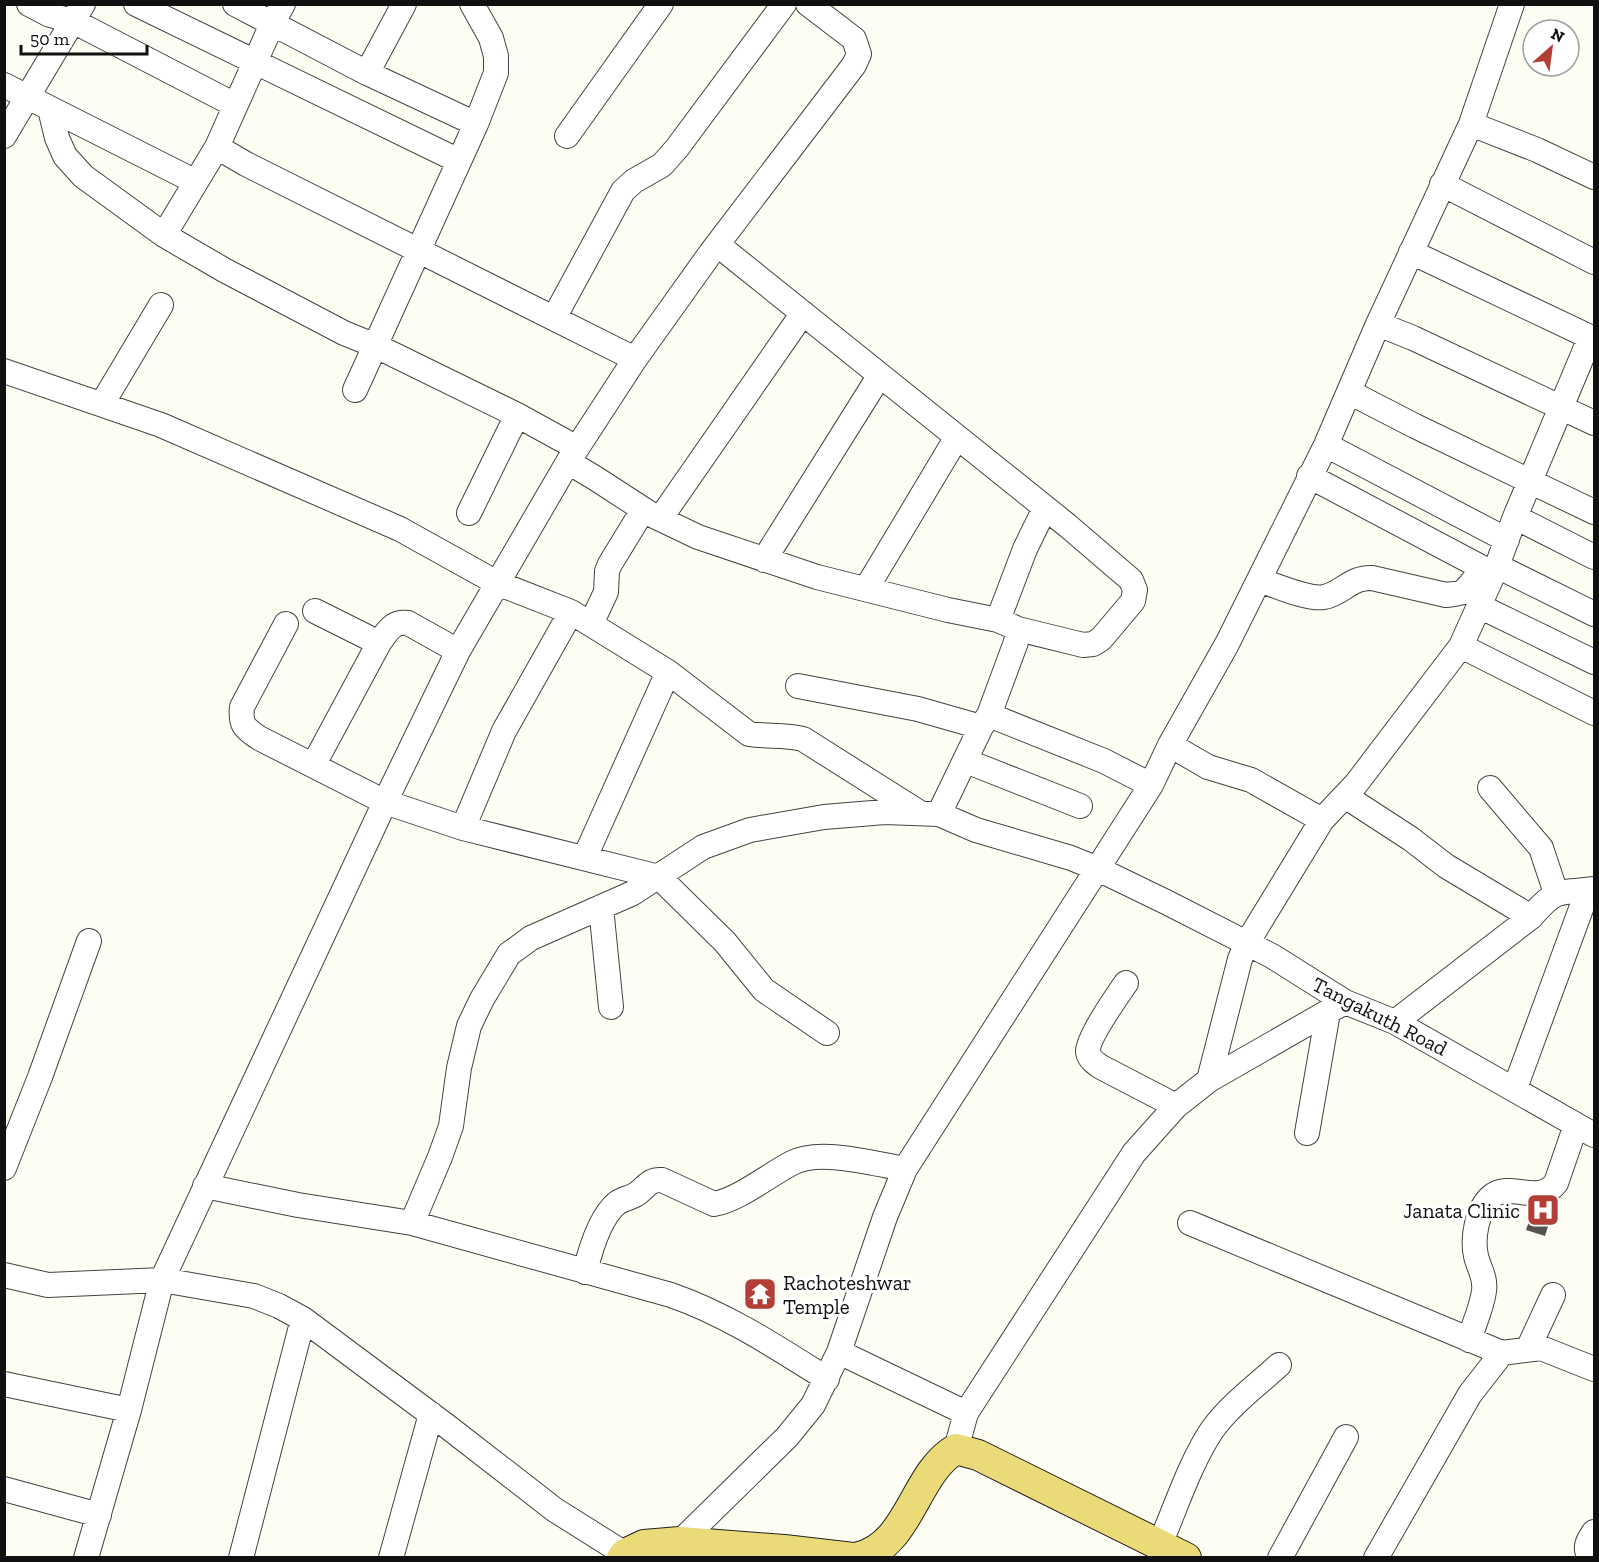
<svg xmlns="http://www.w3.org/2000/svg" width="1599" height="1562" font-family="'Zilla Slab',serif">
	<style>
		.building { fill: #58524d }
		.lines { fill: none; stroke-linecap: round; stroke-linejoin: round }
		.minor-casing { stroke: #434343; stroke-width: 26 }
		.major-casing { stroke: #212121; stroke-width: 32 }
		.minor { stroke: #fff; stroke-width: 24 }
		.major { stroke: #eadb78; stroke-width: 30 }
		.labels { text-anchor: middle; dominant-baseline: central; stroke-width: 6; stroke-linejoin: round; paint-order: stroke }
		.street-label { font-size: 21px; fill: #101010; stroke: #fff }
		.poi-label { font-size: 21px; fill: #101010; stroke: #fff; text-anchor: end }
	</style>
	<rect width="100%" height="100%" fill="#fefdf4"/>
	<!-- building -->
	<path class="building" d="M 1538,1195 L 1556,1201 L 1545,1236 L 1526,1230 Z"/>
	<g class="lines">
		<defs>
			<path id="minor" d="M 29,4 L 50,15 L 73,21 L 235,105
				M 136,4 L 459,161
				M 235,4 L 367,73 L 476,124
				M 808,4 L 854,39 L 859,54 L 854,65 L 710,254 L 635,359 L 568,462 L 458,651 L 385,802 L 463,828 L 659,877 L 725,942 L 764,990 L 827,1033
				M 367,73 L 404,4
				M 4,85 L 196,182
				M 50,109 L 57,138 L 65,156 L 83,176 L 164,235 L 224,270 L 344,333 L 376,346 L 517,415 L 577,448
				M 1471,124 L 1537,150 L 1594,177
				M 4,136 L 83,4
				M 567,136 L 661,4
				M 217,147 L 246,164 L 635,359
				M 1442,184 L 1594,262
				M 164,235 L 217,147 L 272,24 L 283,4
				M 1411,252 L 1594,339
				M 554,318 L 623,191 L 634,181 L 662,165 L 677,148 L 784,4
				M 1378,324 L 1413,338 L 1594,423
				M 4,371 L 161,425 L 400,529 L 497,583 L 571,612 L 668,672 L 749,734 C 768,737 784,734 803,739 L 920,813
				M 355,390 L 476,124 L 496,73 L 496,56 L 491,38 L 472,4
				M 1349,392 L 1415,426 L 1594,512
				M 102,404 L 161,305
				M 1326,445 L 1507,540
				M 568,462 L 595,478 L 652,515 L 698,537 L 817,577 L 948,610 L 998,620 L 1018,629 L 1083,645 L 1093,644 L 1101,639 L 1133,601 L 1135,590 L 1131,580 L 1068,526 L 718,245
				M 1309,476 L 1494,574
				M 469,513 L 517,415
				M 1515,517 L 1594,557
				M 660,519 L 803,313
				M 764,560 L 880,375
				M 1497,566 L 1594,614
				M 1259,580 C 1275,585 1308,600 1324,597 C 1342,594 1350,577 1372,578 L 1446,595 L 1454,594 L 1463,592 L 1469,586 L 1483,568
				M 866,589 L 957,437
				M 1479,606 L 1594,662
				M 315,611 L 379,643 C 388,631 392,621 408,623 L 458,651
				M 998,620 L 1025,549 L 1045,508
				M 591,624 L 606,592 L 607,571 L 610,564 L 643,510
				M 1461,646 L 1594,713
				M 798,686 L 918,709 L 981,727
				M 989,715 L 1104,761 L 1151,785
				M 1170,745 L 1208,767 L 1251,780 L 1322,820
				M 966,761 L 1080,806
				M 314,764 L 379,643
				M 1490,788 L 1541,848 L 1556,893
				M 1345,796 L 1411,839 L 1446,866 L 1531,917
				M 939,814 L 981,727 L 989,715 L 1016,642 L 1018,629
				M 463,828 L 504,731 L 571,612
				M 585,857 L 668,672
				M 601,907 L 611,1007
				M 1126,983 C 1117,996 1087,1039 1088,1052 C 1089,1059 1095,1063 1101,1067 L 1176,1106
				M 1395,1022 L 1531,917 C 1558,886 1558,894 1594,889
				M 1209,1080 L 1240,959 L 1247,943 L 1322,820 L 1356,784 L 1461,646 L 1497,566 L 1515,517 L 1590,338
				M 1515,1088 L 1588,890
				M 1307,1133 L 1328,1012
				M 4,1168 L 40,1077 L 89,941
				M 205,1186 L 298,1205 L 412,1223 L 671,1295 C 728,1315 776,1347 827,1379
				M 412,1223 L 440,1157 L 451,1126 L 459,1068 L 469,1026 L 482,999 L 509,954 L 531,938 L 633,893 L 703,847 L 750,830 L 824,817 L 885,812 L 939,814 L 976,830 L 1071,858 L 1098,869 L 1166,902 L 1272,956 L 1345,1002 L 1395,1022 L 1594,1135
				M 1190,1223 L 1502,1353 L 1541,1348 L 1594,1369
				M 585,1272 C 590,1251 600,1217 617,1203 C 624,1198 632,1198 638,1193 C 647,1186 650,1179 662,1180 L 714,1204 C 738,1200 769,1175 792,1163 C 820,1148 874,1164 905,1169
				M 4,1275 L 48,1285 L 162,1280 L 254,1296 L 279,1306 L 303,1319 L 448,1427 L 555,1510 L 625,1554
				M 1469,1340 C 1474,1324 1482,1307 1484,1291 C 1486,1277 1479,1269 1476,1256 C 1472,1238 1477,1208 1492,1196 C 1511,1181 1538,1206 1556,1183 L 1576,1125
				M 1528,1349 L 1553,1295
				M 839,1352 L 966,1413
				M 4,1384 L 129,1410
				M 956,1449 L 966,1413 L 1134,1153 L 1176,1106 L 1209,1080 L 1345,1002
				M 4,1489 L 99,1515
				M 680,1542 L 787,1437 L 813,1405 L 839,1352 L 885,1217 L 905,1169 L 1151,785 L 1170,745 L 1227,644 L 1326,445 L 1378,324 L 1471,124 L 1512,4
				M 1160,1544 C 1176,1507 1190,1463 1212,1430 C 1230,1405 1256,1386 1279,1365
				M 86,1558 L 129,1410 L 162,1280 L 385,802 L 259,738 C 245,728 240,726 242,707 L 286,624
				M 241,1558 L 303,1319
				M 391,1558 L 431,1414
				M 1280,1558 L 1346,1437
				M 1376,1558 L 1470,1394 L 1502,1353
				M 1591,1558 C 1583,1548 1588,1541 1594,1532"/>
			<path id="major" d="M 622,1558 L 625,1554 L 644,1545 L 680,1542 L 784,1550 L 853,1558
				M 856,1558 C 911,1546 913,1474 956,1449 L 978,1455 L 1186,1558"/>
		</defs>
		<!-- minor casing -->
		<use href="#minor" class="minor-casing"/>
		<!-- major casing -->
		<use href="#major" class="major-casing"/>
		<!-- minor -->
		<use href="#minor" class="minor"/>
		<!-- major -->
		<use href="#major" class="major"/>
	</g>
	<!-- icons -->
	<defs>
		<symbol id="hospital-square" viewBox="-11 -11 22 22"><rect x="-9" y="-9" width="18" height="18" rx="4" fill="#b23e36" stroke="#fff"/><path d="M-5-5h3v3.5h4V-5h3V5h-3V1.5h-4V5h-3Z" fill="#fff"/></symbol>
		<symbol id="temple-square" viewBox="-11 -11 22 22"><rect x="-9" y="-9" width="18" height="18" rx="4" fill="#b23e36" stroke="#fff"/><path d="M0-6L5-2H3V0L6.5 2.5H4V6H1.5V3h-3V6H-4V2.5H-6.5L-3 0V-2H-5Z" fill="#fff"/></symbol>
	</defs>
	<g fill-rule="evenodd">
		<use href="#hospital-square" x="1524" y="1191" width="38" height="38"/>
		<use href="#temple-square" x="741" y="1275" width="38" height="38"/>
	</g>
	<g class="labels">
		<!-- street labels -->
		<g class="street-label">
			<text transform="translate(1380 1016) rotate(27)">Tangakuth Road</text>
		</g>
		<!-- poi labels -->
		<g class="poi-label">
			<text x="1520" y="1210">Janata Clinic</text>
			<text x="783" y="1282" text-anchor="start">Rachoteshwar<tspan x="783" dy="24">Temple</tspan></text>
		</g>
	</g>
	<!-- border -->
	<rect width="1599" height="1562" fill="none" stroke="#101010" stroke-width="12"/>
	<!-- north arrow -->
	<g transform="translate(1551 48) rotate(28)"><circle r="28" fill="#ffffff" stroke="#9f9f9f" stroke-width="1.5"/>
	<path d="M0-4.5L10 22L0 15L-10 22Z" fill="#b23e36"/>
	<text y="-9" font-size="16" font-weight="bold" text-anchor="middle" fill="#101010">N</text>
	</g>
	<!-- scale -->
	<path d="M21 45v9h126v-9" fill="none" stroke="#101010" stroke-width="3"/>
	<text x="30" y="45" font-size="18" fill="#101010" stroke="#ffffff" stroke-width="4.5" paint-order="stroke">50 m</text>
</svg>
